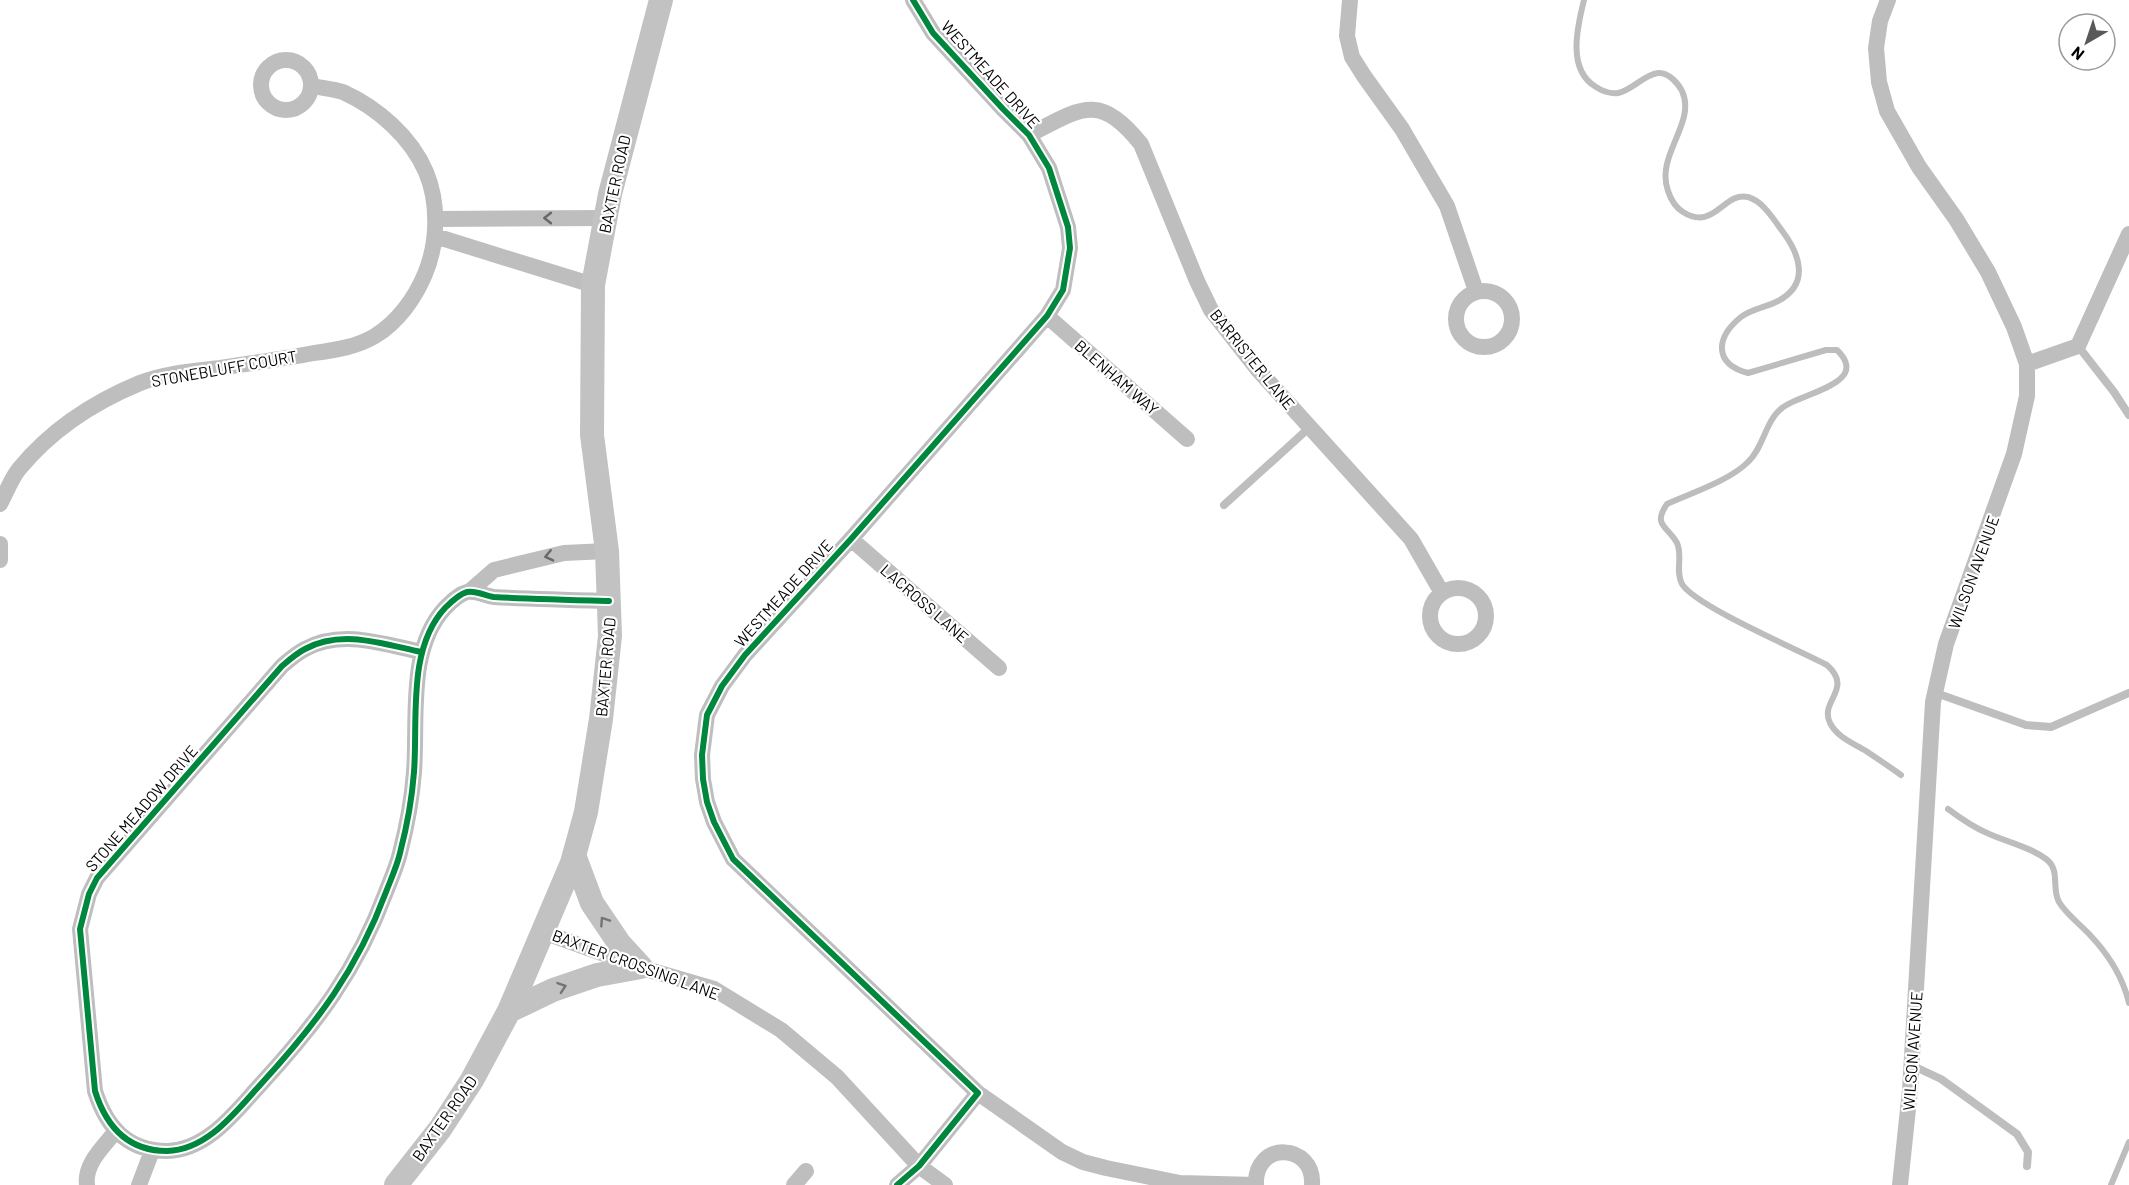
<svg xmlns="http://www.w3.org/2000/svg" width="2129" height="1185" font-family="Barlow,sans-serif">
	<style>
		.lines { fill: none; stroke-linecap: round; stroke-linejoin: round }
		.stream { stroke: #bdbdbd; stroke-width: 6 }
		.lane { stroke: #bebebe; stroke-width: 8 }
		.street { stroke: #bebebe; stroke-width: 16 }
		.secondary { stroke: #c2c2c2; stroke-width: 24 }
		.cycleway-casing { stroke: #fff; stroke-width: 10 }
		.cycleway { stroke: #00873e; stroke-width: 6 }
		.oneway { stroke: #686868 }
		.oneway2 { stroke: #747474 }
		.labels { text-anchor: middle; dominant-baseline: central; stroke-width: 4.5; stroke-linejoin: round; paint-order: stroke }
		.street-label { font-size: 16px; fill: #000; stroke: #fff }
	</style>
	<rect width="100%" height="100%" fill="#fff"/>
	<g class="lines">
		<!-- stream -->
		<path class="stream" d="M 1584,0 C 1577,28 1567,70 1596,87 C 1602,91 1611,94 1618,93 C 1633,90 1643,75 1658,73 C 1668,72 1678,83 1682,91 C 1697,123 1655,155 1668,191 C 1671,200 1675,207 1683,212 C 1714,232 1724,191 1748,197 C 1763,201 1774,220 1783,232 C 1800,255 1810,284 1778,301 C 1767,307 1751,309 1741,317 C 1715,338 1714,364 1748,373 L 1826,350 L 1837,350 C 1872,384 1800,393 1782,408 C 1765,421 1764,447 1748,462 C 1729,481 1691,493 1667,504 C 1652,526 1668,526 1677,543 C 1683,556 1675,571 1682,584 C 1695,606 1799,650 1827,665 C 1854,689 1819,701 1830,723 C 1838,738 1853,743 1866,751 C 1878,759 1890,767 1901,775
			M 1948,809 C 1960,818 1973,827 1987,833 C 2006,842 2029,846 2046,859 C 2061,870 2051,888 2059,902 C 2066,914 2081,925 2090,935 C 2108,954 2123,978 2129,1003
			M 2111,1185 L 2129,1142"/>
		<!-- lane -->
		<path class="lane" d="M 2078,346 L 2114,392 L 2129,415
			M 1224,505 L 1310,427
			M 1936,693 L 2026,725 L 2051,727 L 2129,693
			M 1911,1065 L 1941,1079 L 2017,1134 L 2028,1152 L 2027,1166"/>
		<!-- street -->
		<path class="street" d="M 1350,0 L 1347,36 L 1352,57 L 1364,76 L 1402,129 L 1447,206 L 1476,291
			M 1888,0 L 1880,21 L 1876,48 L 1879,82 L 1887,111 L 1919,167 L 1956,219 L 1988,272 L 2014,327 L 2027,364 L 2027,396 L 2014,454 L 1946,644 L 1933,702 L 1910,1090 L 1900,1185
			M261 85a25 25 0 1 1 50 0a25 25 0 1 1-50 0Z
			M 1029,135 C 1081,108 1099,92 1141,144 L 1197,281 L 1211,310 L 1259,371 L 1411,539 L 1442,593
			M 435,219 L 606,218
			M 435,236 L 593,285
			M1456 319a28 28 0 1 1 56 0a28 28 0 1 1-56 0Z
			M 1047,316 L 1187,439
			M 2027,364 L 2078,346 L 2129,234
			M 0,504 C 6,493 11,479 19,469 C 51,430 94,402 140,383 C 165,373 194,371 220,368 C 252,363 283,359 314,353 C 335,350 357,347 375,336 C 398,322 415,298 425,274 C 438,243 439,203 426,172 C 411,137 378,108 343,92 C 334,89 322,88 312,86
			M 851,539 L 999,668
			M 0,544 L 0,560
			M1430 616a28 28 0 1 1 56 0a28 28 0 1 1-56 0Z
			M 470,591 L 494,570 L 564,553 L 607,551
			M 421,652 C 383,644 342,629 305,649 C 297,653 289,660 282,666 L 97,878 L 89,894 L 80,929 L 95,1091 C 106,1126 127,1151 167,1151 C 208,1150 236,1111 261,1084 C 317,1023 357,970 386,892 C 391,879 397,866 400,853 C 407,826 412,799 414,772 C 418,719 407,649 445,608 C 451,602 459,594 467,592 C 476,590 485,596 494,597 C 532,599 571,600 609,601
			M 543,932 L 649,970 L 714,989 L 781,1030 L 837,1077 L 919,1166 L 945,1185
			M 978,1093 L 1062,1152 L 1083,1162 L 1106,1168 L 1180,1183 L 1256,1185
			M 87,1185 C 84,1164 104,1146 116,1131
			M 139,1185 L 152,1151
			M 794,1185 L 806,1171
			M 897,1185 L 919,1166 L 978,1093 L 733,859 L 714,822 L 707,802 L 703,779 L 702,755 L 707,715 L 722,686 L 745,655 L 851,539 L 1047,316 L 1063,290 L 1070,248 L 1068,227 L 1049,168 L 1029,135 L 1003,109 L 933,33 L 913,0
			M 1256,1185 C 1254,1140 1315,1143 1312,1185"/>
		<!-- secondary -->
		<path class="secondary" d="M 574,855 L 592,903 L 619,943 L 641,967
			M 509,1011 L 553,990 L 597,975 L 641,967
			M 396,1185 L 440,1129 L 472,1080 L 509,1011 L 572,863 L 586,812 L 601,719 L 610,636 L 607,551 L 592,435 L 593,285 L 610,194 L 661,0"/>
		<defs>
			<path id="cycleway" d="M 421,652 C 383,644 342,629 305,649 C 297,653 289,660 282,666 L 97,878 L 89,894 L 80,929 L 95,1091 C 106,1126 127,1151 167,1151 C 208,1150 236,1111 261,1084 C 317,1023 357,970 386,892 C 391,879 397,866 400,853 C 407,826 412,799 414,772 C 418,719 407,649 445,608 C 451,602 459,594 467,592 C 476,590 485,596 494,597 C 532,599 571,600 609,601
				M 897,1185 L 919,1166 L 978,1093 L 733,859 L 714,822 L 707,802 L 703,779 L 702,755 L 707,715 L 722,686 L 745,655 L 851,539 L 1047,316 L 1063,290 L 1070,248 L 1068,227 L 1049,168 L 1029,135 L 1003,109 L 933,33 L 913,0"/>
		</defs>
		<!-- cycleway casing -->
		<use href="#cycleway" class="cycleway-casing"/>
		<!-- cycleway -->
		<use href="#cycleway" class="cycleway"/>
	</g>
	<!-- one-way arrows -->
	<defs><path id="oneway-chevron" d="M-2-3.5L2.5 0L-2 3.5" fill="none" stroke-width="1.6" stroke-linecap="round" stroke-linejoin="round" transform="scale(1.5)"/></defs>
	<g class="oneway">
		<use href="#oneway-chevron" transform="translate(548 218) rotate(180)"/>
		<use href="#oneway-chevron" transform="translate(549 556) rotate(167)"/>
	</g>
	<g class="oneway2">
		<use href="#oneway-chevron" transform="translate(604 921) rotate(-124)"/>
		<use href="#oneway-chevron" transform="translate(562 987) rotate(-19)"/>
	</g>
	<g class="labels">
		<!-- street labels -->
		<g class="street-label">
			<text transform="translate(991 74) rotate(48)">WESTMEADE DRIVE</text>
			<text transform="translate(614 184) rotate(-78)">BAXTER ROAD</text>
			<text transform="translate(1253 359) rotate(51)">BARRISTER LANE</text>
			<text transform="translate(224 368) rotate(-10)">STONEBLUFF COURT</text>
			<text transform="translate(1117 377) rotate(41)">BLENHAM WAY</text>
			<text transform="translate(1973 572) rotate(-70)">WILSON AVENUE</text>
			<text transform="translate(783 593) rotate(-48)">WESTMEADE DRIVE</text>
			<text transform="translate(925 603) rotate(41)">LACROSS LANE</text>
			<text transform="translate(605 667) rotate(-85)">BAXTER ROAD</text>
			<text transform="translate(141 808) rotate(-49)">STONE MEADOW DRIVE</text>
			<text transform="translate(636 964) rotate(20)">BAXTER CROSSING LANE</text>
			<text transform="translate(1912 1051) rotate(-86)">WILSON AVENUE</text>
			<text transform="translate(444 1118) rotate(-55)">BAXTER ROAD</text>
		</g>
	</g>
	<!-- north arrow -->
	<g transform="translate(2087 42) rotate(219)"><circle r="28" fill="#ffffff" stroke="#999999" stroke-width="1.5"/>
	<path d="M0-4.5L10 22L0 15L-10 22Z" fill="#595959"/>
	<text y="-9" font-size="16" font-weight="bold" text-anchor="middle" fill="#000000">N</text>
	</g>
</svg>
